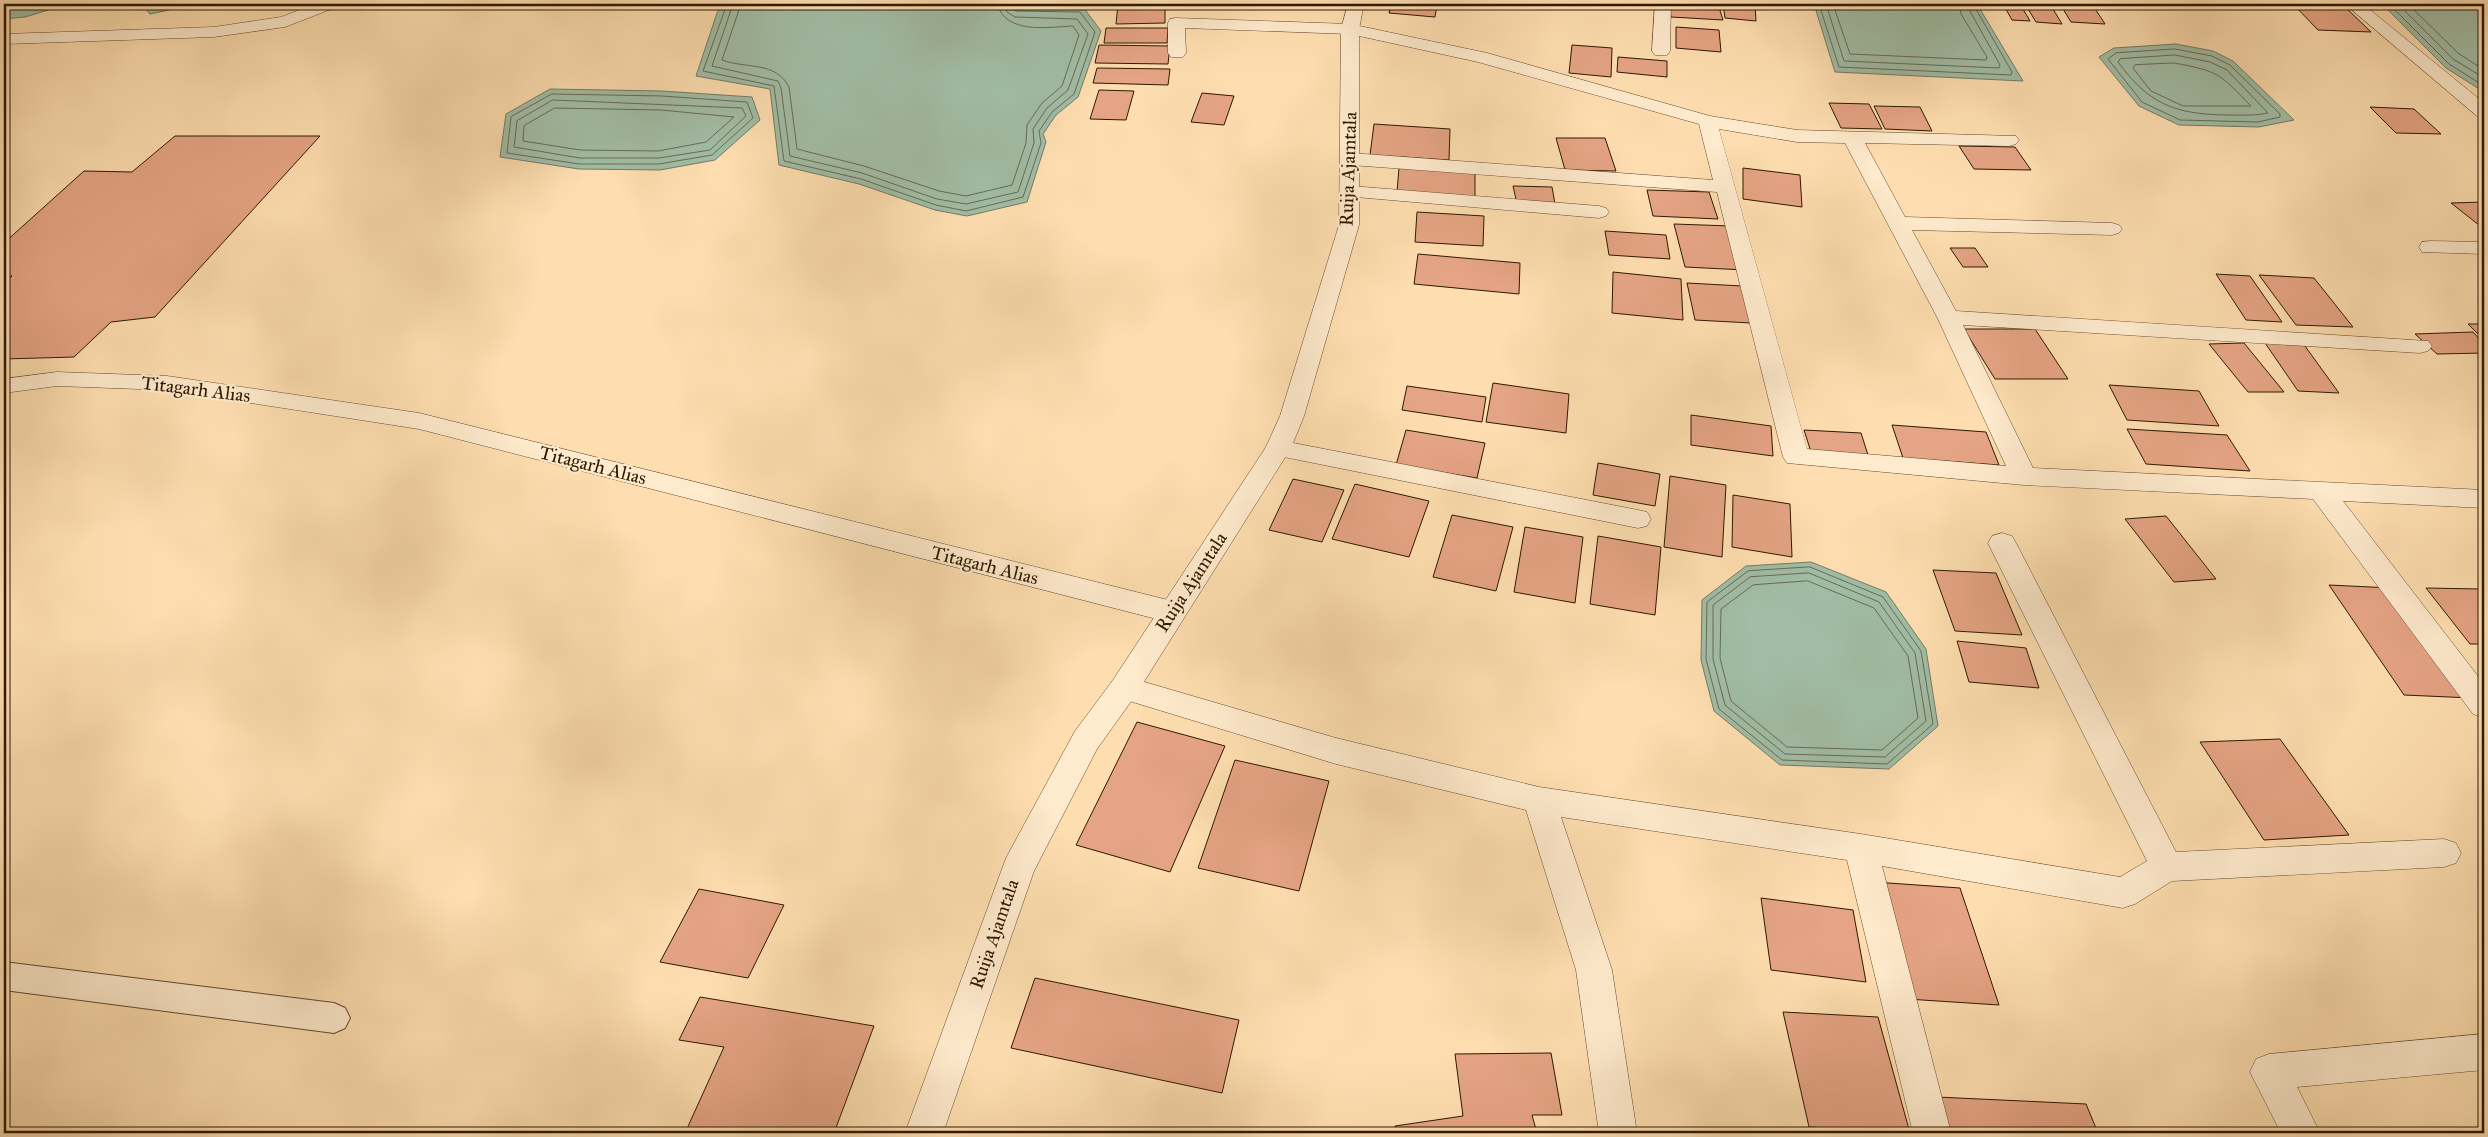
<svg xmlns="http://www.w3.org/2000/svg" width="2488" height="1137" font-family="'IM FELL Great Primer',serif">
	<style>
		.water { fill: #a1bda6; stroke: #737b64 }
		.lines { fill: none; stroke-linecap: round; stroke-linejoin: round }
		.shore { stroke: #686a54; stroke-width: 1 }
		.building { fill: #e5a485; stroke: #2e1801 }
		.service-casing { stroke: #624a2d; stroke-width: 2 }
		.minor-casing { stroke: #624a2d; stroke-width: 1 }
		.tertiary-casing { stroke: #624a2d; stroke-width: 1 }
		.service { fill: #feeacc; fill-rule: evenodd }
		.minor { fill: #feeacc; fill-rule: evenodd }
		.tertiary { fill: #feeacc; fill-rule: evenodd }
		.labels { text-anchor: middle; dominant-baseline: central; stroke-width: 4.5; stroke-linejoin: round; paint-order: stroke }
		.street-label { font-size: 19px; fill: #2e1801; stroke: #feeacc }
	</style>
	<rect width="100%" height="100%" fill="#fedeb0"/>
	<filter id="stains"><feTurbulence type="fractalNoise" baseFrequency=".004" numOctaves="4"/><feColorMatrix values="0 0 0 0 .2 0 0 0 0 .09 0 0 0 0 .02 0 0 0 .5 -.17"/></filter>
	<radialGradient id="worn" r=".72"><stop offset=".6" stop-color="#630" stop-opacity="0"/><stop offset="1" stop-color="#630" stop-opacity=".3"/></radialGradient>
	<!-- water -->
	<path class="water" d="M 4,4 L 68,4 L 25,17 L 4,19 Z
		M 141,4 L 198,4 L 150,14 Z
		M 723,4 L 937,4 L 1083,7 L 1101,31 L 1078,97 L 1056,115 L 1043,134 L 1046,142 L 1027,202 L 967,216 L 935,210 L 859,184 L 779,165 L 770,89 L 696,76 L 717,13 Z
		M 1814,4 L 1977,4 L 2023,81 L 1835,72 Z
		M 2382,4 L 2484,4 L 2484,92 L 2446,68 Z
		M 2176,44 L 2213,51 L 2233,61 L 2294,120 L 2259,127 L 2179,125 L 2139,106 L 2099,57 L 2114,48 Z
		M 550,89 L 662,91 L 752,97 L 760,120 L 715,160 L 660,170 L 579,169 L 500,157 L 506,114 Z
		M 1811,562 L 1886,592 L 1926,649 L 1938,726 L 1889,769 L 1780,765 L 1714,711 L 1701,660 L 1702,600 L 1746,566 Z"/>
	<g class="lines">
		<!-- shore -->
		<path class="shore" d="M 727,4 L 703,71 L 774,86 L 784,161 L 861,179 L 936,205 L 966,211 L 1023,197 L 1041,143 L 1039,131 L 1052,112 L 1074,94 L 1095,32 L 1080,12 L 1016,11 L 1012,9 L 1011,4
			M 733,4 L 712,66 L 778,81 L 781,88 L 790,156 L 862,173 L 937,199 L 966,204 L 1018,192 L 1034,143 L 1033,129 L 1047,108 L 1068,90 L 1088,34 L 1077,19 L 1015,17 L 1007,12 L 1005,4
			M 741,4 L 722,60 C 746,69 776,61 789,87 L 797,149 L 864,166 L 939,191 L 966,196 L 1012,185 L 1026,143 L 1027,125 L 1042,103 L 1062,86 L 1079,35 L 1073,26 C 1048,27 1006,35 997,4
			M 1819,4 L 1839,67 L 2011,75 L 2012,72 L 1973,4
			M 1826,4 L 1844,61 L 1999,68 L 2000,65 L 1966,4
			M 1833,4 L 1850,54 L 1986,60 L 1987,57 L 1961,14 L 1959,4
			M 2389,4 L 2449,64 L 2484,86
			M 2398,4 L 2453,59 L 2484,78
			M 2408,4 L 2458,53 L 2484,70
			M 2175,49 L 2212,56 L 2230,65 L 2280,114 L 2280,117 L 2258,122 L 2180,120 L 2142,102 L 2108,59 L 2116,53 Z
			M 2175,55 L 2210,62 L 2227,70 L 2268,113 C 2254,116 2240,115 2226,115 C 2174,114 2149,104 2118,62 L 2120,59 Z
			M 2174,63 C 2219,71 2220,74 2251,106 L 2183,106 L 2151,91 L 2133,68 L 2135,65 Z
			M 552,94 L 662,96 L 747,102 L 753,118 L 712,155 L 659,164 L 579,164 L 507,153 L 511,117 Z
			M 553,100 L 742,108 L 746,116 L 710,150 L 659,158 L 580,158 L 514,147 L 517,121 Z
			M 555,108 L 661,110 L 734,117 L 706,142 L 658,151 L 580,150 L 523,141 L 524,126 Z
			M 1810,567 L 1883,597 L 1921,651 L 1933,724 L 1887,764 L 1782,760 L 1719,709 L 1706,659 L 1707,602 L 1748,571 Z
			M 1809,573 L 1879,602 L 1915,653 L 1926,721 L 1885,757 L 1785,754 L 1725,705 L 1713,659 L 1713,605 L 1750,577 Z
			M 1808,581 L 1874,608 L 1908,656 L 1918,718 L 1882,750 L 1787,747 L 1731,701 L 1720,658 L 1721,609 L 1753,585 Z"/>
	</g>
	<!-- building -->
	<path class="building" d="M 1118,4 L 1165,4 L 1165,23 L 1116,24 Z
		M 1391,4 L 1422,4 L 1437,5 L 1435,17 L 1389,13 Z
		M 1668,4 L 1718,4 L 1723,20 L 1671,17 Z
		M 1723,4 L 1755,4 L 1756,21 L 1725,18 Z
		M 2003,4 L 2020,4 L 2030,21 L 2012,20 Z
		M 2025,4 L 2050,4 L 2062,24 L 2036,22 Z
		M 2060,4 L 2092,4 L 2105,24 L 2071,22 Z
		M 2293,4 L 2342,4 L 2371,32 L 2318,30 Z
		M 1676,27 L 1719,30 L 1721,52 L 1676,48 Z
		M 1106,28 L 1168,28 L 1167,43 L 1104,43 Z
		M 1099,45 L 1170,46 L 1168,64 L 1095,63 Z
		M 1572,45 L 1612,48 L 1611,77 L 1569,73 Z
		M 1618,57 L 1667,61 L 1667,77 L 1617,72 Z
		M 1097,68 L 1170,69 L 1168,85 L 1093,83 Z
		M 1099,90 L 1134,91 L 1126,120 L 1090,119 Z
		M 1202,93 L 1234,96 L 1224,125 L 1191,122 Z
		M 1829,103 L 1869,104 L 1882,129 L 1841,128 Z
		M 1874,106 L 1920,107 L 1932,131 L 1885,129 Z
		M 2370,107 L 2414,109 L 2441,134 L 2396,133 Z
		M 1374,124 L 1450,129 L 1449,160 L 1370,155 Z
		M 175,136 L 320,136 L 155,317 L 111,322 L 74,357 L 4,359 L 4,283 L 12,276 L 4,276 L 4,243 L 84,171 L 132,172 Z
		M 1556,138 L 1605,138 L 1616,171 L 1565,170 Z
		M 1959,146 L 2015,147 L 2031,170 L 1974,169 Z
		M 1399,168 L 1475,172 L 1475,197 L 1397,192 Z
		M 1743,168 L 1800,175 L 1802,207 L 1743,199 Z
		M 1513,186 L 1552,187 L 1555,204 L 1517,204 Z
		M 1647,190 L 1709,192 L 1718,219 L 1653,216 Z
		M 2484,202 L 2484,229 L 2451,203 Z
		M 1417,212 L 1484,216 L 1483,246 L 1415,242 Z
		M 1674,224 L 1731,226 L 1745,270 L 1685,267 Z
		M 1605,231 L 1666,235 L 1670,259 L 1609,255 Z
		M 1950,248 L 1975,248 L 1988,267 L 1963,267 Z
		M 1418,254 L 1520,263 L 1519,294 L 1414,284 Z
		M 1613,272 L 1681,279 L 1683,320 L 1612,313 Z
		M 2216,274 L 2250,276 L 2282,322 L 2246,320 Z
		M 2259,275 L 2314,278 L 2353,327 L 2296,325 Z
		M 1687,283 L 1742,286 L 1751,323 L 1695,320 Z
		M 2468,324 L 2484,324 L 2484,340 Z
		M 1964,329 L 2035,329 L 2068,379 L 1995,379 Z
		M 2473,332 L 2484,344 L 2484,353 L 2437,354 L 2415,334 Z
		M 2263,340 L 2302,342 L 2339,393 L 2298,391 Z
		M 2244,343 L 2284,392 L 2248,392 L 2209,344 Z
		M 1493,383 L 1569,394 L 1566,433 L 1486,422 Z
		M 2109,385 L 2199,391 L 2219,426 L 2127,420 Z
		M 1407,386 L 1486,397 L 1482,422 L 1402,410 Z
		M 1691,415 L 1771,426 L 1773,456 L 1691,445 Z
		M 1892,425 L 1986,432 L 1999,465 L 1903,458 Z
		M 2127,429 L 2227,435 L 2250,471 L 2146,464 Z
		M 1406,430 L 1485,443 L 1477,478 L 1396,465 Z
		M 1804,430 L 1861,433 L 1868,455 L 1811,452 Z
		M 1598,463 L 1660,474 L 1655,506 L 1593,495 Z
		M 1670,476 L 1726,485 L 1722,557 L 1664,547 Z
		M 1293,479 L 1344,490 L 1322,542 L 1269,530 Z
		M 1355,484 L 1429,501 L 1409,557 L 1332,539 Z
		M 1733,495 L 1790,504 L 1792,557 L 1732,547 Z
		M 1452,515 L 1513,527 L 1496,591 L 1433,577 Z
		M 2166,516 L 2216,579 L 2174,582 L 2125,519 Z
		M 1525,527 L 1583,537 L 1575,603 L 1514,592 Z
		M 1598,536 L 1661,547 L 1655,615 L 1590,604 Z
		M 1933,570 L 1996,573 L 2022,635 L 1955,631 Z
		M 2329,585 L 2392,588 L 2472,698 L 2404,695 Z
		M 2426,588 L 2481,589 L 2484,594 L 2484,644 L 2470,644 Z
		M 1957,641 L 2026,648 L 2039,688 L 1969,682 Z
		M 1137,722 L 1225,746 L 1170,872 L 1076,845 Z
		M 2280,739 L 2349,835 L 2264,840 L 2200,742 Z
		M 1235,760 L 1329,781 L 1299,891 L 1198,868 Z
		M 1874,882 L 1960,888 L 1999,1005 L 1907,999 Z
		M 699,889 L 784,905 L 748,978 L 660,962 Z
		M 1761,898 L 1853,910 L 1866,982 L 1771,970 Z
		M 1035,978 L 1239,1020 L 1222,1093 L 1011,1048 Z
		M 700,997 L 874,1026 L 834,1133 L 685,1133 L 724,1047 L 679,1040 Z
		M 1783,1012 L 1878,1017 L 1910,1133 L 1809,1127 Z
		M 1551,1053 L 1562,1115 L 1532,1115 L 1537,1133 L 1396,1133 L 1395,1126 L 1463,1116 L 1455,1054 Z
		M 1937,1097 L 2086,1104 L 2098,1133 L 1949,1133 Z"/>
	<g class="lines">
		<defs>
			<path id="service" d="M 4,962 L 334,1003 L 345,1008 L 350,1018 L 345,1028 L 334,1033 L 4,990 Z"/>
			<path id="minor" d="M 314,4 L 336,4 L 334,8 L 285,27 L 214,37 L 4,44 L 4,34 L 214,27 L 281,17 Z
				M 1655,4 L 1671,4 L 1670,51 L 1667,55 L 1655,55 L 1652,51 Z
				M 2345,4 L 2363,4 L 2484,103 L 2484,118 L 2477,116 Z
				M 1176,18 L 1350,24 L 1487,53 L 1710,116 L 1797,130 L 2016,136 L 2019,140 L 2016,144 L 2009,146 L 1865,143 L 1905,217 L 2112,223 L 2119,225 L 2122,229 L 2119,233 L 2112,235 L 1912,230 L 1956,311 L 2428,341 L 2432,346 L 2428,351 L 2420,353 L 1963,325 L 2033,468 L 2484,490 L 2484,508 L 2343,501 L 2484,684 L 2484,718 L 2473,714 L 2313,499 L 2024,485 L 1787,463 L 1783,457 L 1717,192 L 1351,165 L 1344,163 L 1341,159 L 1344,155 L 1351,153 L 1713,180 L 1699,124 L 1478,62 L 1350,34 L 1185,28 L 1186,53 L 1183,57 L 1171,57 L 1168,53 L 1168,23 L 1170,19 ZM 1719,129 L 1797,142 L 1845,143 L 1937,317 L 2006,466 L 1807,449 Z
				M 1351,186 L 1599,206 L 1606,208 L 1609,212 L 1606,216 L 1599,218 L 1344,196 L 1341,192 L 1344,188 Z
				M 2430,241 L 2484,242 L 2484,254 L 2422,252 L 2419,247 L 2422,242 Z
				M 57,372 L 167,376 L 419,413 L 1172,601 L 1182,605 L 1186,612 L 1182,619 L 1172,623 L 419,429 L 167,390 L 57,386 L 4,393 L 4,379 Z
				M 1278,440 L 1638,510 L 1647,512 L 1651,519 L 1647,526 L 1638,528 L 1269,454 L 1265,448 L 1269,442 Z
				M 2002,533 L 2012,536 L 2016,543 L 2176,852 L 2444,839 L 2456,843 L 2461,853 L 2456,863 L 2444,867 L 2172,881 L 2135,904 L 2123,908 L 1882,866 L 1951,1133 L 1913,1133 L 1847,860 L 1561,817 L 1612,970 L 1637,1133 L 1599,1133 L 1576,970 L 1526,810 L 1336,764 L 1113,696 L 1109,688 L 1113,680 L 1124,676 L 1336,738 L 1539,787 L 1861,834 L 2120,877 L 2147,861 L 1988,543 L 1992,536 Z
				M 2484,1034 L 2484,1070 L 2297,1087 L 2320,1133 L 2281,1133 L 2250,1072 L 2256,1059 L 2269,1054 Z"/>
			<path id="tertiary" d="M 1348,4 L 1364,4 L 1359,29 L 1359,225 L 1304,416 L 1291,448 L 1135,696 L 1097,749 L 1034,871 L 943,1133 L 905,1133 L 1006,858 L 1075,731 L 1113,680 L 1266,447 L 1280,416 L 1339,225 L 1341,29 Z"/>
		</defs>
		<!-- service casing -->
		<use href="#service" class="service-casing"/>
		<!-- minor casing -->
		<use href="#minor" class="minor-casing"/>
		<!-- tertiary casing -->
		<use href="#tertiary" class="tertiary-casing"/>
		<!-- service -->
		<use href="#service" class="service"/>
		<!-- minor -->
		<use href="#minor" class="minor"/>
		<!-- tertiary -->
		<use href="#tertiary" class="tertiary"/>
	</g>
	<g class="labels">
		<!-- street labels -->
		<g class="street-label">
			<text transform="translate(1348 169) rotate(-88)">Ruija Ajamtala</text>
			<text transform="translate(196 389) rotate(7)">Titagarh Alias</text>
			<text transform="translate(593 465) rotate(14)">Titagarh Alias</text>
			<text transform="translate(985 565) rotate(14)">Titagarh Alias</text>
			<text transform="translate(1191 582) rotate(-57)">Ruija Ajamtala</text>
			<text transform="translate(994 934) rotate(-71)">Ruija Ajamtala</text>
		</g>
	</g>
	<!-- margin -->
	<rect width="2488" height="1137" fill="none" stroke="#fedeb0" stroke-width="20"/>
	<rect x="5" y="5" width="2478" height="1127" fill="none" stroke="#2e1801" stroke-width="2.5"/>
	<rect x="10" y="10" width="2468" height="1117" fill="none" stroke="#2e1801"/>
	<rect width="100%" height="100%" filter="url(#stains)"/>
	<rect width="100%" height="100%" fill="url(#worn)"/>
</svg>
